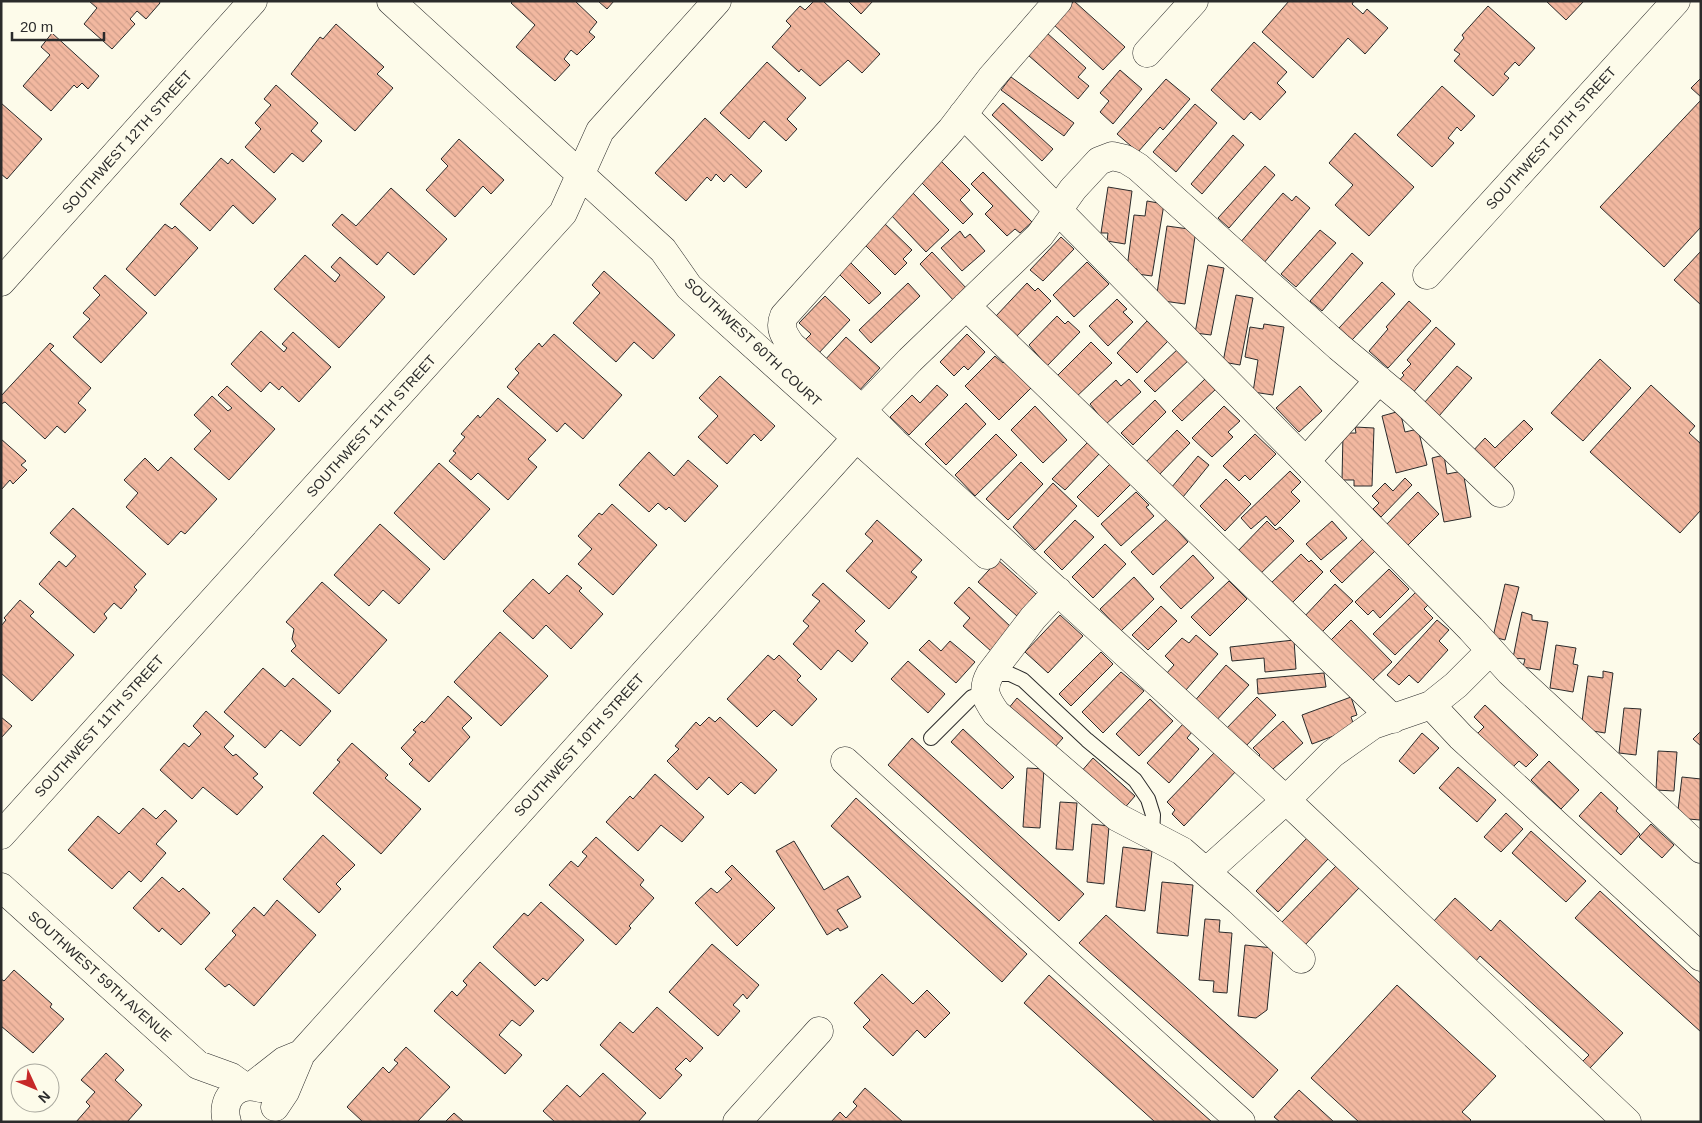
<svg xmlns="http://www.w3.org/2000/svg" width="1702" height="1123" font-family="Arial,sans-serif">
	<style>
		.building { fill: url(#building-back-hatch); stroke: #2b2b2b }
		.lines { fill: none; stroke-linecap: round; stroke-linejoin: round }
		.lane-casing { stroke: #2b2b2b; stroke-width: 16 }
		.street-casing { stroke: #2b2b2b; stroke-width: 29 }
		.lane { stroke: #fdfbea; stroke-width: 14 }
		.street { stroke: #fdfbea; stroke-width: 28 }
		.labels { text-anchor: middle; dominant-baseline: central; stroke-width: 4; stroke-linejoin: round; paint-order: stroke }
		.street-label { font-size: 14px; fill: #2b2b2b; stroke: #fdfbea }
	</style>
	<defs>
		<pattern id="building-back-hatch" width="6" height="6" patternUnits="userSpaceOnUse" patternTransform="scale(1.25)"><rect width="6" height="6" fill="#f2b8a0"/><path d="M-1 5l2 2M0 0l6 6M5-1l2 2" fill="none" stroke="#d09e8a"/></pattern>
	</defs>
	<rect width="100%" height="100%" fill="#fdfbea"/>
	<!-- building -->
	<path class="building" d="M 89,1 L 159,1 L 160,3 L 146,19 L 137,11 L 130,19 L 135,24 L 112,49 L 84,24 L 97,8 Z
		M 513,1 L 575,1 L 597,22 L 589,32 L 595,37 L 577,55 L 571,50 L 564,59 L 570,65 L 555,81 L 516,47 L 535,25 L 511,3 Z
		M 598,1 L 614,1 L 607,9 Z
		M 814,1 L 823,1 L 880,54 L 862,73 L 848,60 L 820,86 L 801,69 L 799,72 L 772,47 L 791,26 L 786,21 L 800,6 L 805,10 Z
		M 848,1 L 873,1 L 861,14 Z
		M 1074,1 L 1125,47 L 1103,70 L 1053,24 Z
		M 1289,1 L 1354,1 L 1352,4 L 1363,14 L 1367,9 L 1388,28 L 1365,54 L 1348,38 L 1313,78 L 1262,32 Z
		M 1546,1 L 1584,1 L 1566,20 Z
		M 1488,6 L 1535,48 L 1519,66 L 1515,62 L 1504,74 L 1509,78 L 1493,96 L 1454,61 L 1460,54 L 1454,50 L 1464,38 L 1462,35 Z
		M 336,24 L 384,67 L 377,74 L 393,88 L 355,131 L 291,74 L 320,37 L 323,39 Z
		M 52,33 L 99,76 L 88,89 L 82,83 L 77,88 L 74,85 L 51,111 L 23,86 L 50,55 L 41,47 Z
		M 1047,33 L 1086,68 L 1078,77 L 1089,86 L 1078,99 L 1028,55 Z
		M 1254,42 L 1287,72 L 1277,83 L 1286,92 L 1260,120 L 1251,112 L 1244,120 L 1211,90 Z
		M 767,62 L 806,98 L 787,119 L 797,129 L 786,141 L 764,121 L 749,139 L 720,113 Z
		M 1120,70 L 1142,89 L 1113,124 L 1100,112 L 1109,101 L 1100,93 Z
		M 1011,77 L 1074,123 L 1064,136 L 1001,90 Z
		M 1701,78 L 1701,97 L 1691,88 Z
		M 1166,79 L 1190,99 L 1163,130 L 1160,127 L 1138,152 L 1117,134 Z
		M 276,85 L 318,123 L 311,131 L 322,141 L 303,162 L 292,153 L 274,173 L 245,147 L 261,129 L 255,123 L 271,105 L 264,99 Z
		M 1442,86 L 1475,116 L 1461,131 L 1457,127 L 1448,138 L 1454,143 L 1432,167 L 1397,135 Z
		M 1701,100 L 1701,227 L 1664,267 L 1600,207 Z
		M 1,103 L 42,139 L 7,179 L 1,174 Z
		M 1003,103 L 1053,149 L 1042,161 L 992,115 Z
		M 1195,104 L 1217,123 L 1176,172 L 1153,152 Z
		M 705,118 L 762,171 L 746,188 L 731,174 L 724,182 L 716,174 L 711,181 L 707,177 L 686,201 L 655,173 Z
		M 1355,133 L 1414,187 L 1369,236 L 1335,205 L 1353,185 L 1329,163 Z
		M 1233,135 L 1244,145 L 1202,194 L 1191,184 Z
		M 459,139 L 504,180 L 491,194 L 483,186 L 455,217 L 426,190 L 448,166 L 441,159 Z
		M 221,158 L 228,164 L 232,159 L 276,199 L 253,224 L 233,205 L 210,231 L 180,204 Z
		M 940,160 L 970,190 L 960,200 L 973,214 L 963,224 L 919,180 Z
		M 1265,166 L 1275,175 L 1229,228 L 1218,218 Z
		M 983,172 L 1032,222 L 1020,233 L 1015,229 L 1007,236 L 985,214 L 993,206 L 971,184 Z
		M 1108,187 L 1132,191 L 1125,244 L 1107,241 L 1108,233 L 1101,233 Z
		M 391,188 L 447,239 L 414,275 L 388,252 L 377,265 L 332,225 L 342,214 L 356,226 Z
		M 912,192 L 949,230 L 926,252 L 890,214 Z
		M 1283,193 L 1292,201 L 1296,196 L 1310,208 L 1263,264 L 1239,244 Z
		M 1147,201 L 1164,204 L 1152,276 L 1137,274 L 1137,269 L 1127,268 L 1134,215 L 1145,216 Z
		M 882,221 L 912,250 L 903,259 L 907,263 L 895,275 L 862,242 Z
		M 165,224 L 172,229 L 175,226 L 198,248 L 155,296 L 126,269 Z
		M 1167,226 L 1196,230 L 1185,304 L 1156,300 Z
		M 1320,230 L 1336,243 L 1296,287 L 1281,274 Z
		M 960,231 L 965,238 L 970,234 L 985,251 L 962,271 L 941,248 Z
		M 1061,237 L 1074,249 L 1043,281 L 1030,270 Z
		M 1701,251 L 1701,305 L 1674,280 Z
		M 932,252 L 968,290 L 955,302 L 920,264 Z
		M 1352,253 L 1363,263 L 1322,311 L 1310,301 Z
		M 305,255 L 335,282 L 340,275 L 331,267 L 340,257 L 385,297 L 339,348 L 274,289 Z
		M 845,257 L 881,293 L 869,304 L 834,269 Z
		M 1087,262 L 1109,284 L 1074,317 L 1053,295 Z
		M 1208,265 L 1224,268 L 1211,335 L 1195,333 Z
		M 604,271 L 675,335 L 653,359 L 634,342 L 616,362 L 573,323 L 600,293 L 592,285 Z
		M 105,275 L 147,313 L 101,363 L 73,337 L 90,319 L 83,313 L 100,295 L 93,288 Z
		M 1382,282 L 1395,294 L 1352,340 L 1339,328 Z
		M 908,283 L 920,296 L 871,343 L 859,330 Z
		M 1027,283 L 1035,291 L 1038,288 L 1051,301 L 1014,339 L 996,316 Z
		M 1236,295 L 1253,298 L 1240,365 L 1223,362 Z
		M 825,296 L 850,320 L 817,355 L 803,342 L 811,334 L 799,323 Z
		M 1117,299 L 1127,309 L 1123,312 L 1133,322 L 1108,346 L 1089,326 Z
		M 1409,301 L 1431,321 L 1388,368 L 1369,351 L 1388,329 L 1386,327 Z
		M 1057,316 L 1065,324 L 1068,321 L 1080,332 L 1047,366 L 1029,345 Z
		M 1147,321 L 1168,341 L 1137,373 L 1117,353 Z
		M 1264,324 L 1284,327 L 1273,395 L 1253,392 L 1258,360 L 1245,357 L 1250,327 L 1263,329 Z
		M 1436,327 L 1455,344 L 1411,395 L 1397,383 L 1404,375 L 1402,373 L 1411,364 L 1407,360 Z
		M 261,331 L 284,352 L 287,348 L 282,344 L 293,332 L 331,367 L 299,402 L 282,386 L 279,390 L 270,382 L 261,392 L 231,364 Z
		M 554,334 L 622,395 L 583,439 L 565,423 L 557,432 L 507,387 L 519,373 L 515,369 L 539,343 L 542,347 Z
		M 967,334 L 985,352 L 968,370 L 964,366 L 954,376 L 940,362 Z
		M 846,337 L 880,368 L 858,392 L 824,361 Z
		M 1091,342 L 1112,363 L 1075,398 L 1057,376 Z
		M 50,343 L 54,346 L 50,350 L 91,388 L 78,403 L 86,410 L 65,433 L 57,426 L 45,439 L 5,402 L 1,404 L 1,396 Z
		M 1179,348 L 1190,359 L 1155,392 L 1144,381 Z
		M 995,356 L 1003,363 L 1007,359 L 1033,386 L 999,420 L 965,386 Z
		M 1600,359 L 1631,388 L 1583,441 L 1551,413 Z
		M 1457,366 L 1472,378 L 1439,416 L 1424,403 Z
		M 720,376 L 775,426 L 761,441 L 754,434 L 727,464 L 698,437 L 718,416 L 699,398 Z
		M 1207,377 L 1217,388 L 1182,421 L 1172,411 Z
		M 1129,379 L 1141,392 L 1106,424 L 1090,404 L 1116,380 L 1121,386 Z
		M 937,385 L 948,395 L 909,435 L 890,417 L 912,395 L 920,403 Z
		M 1651,385 L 1695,426 L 1689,433 L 1701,444 L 1701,510 L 1680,533 L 1590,452 Z
		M 227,386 L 275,429 L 229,480 L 194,449 L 211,431 L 194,415 L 212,396 L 228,411 L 232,408 L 218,395 Z
		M 1300,386 L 1322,411 L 1299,432 L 1276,408 Z
		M 498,398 L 546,440 L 528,459 L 537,467 L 508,500 L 478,473 L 471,480 L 449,461 L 456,453 L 453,451 L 465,437 L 461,434 L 478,415 L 480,418 Z
		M 1155,400 L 1166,412 L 1133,445 L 1121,433 Z
		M 966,403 L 986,424 L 946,465 L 925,444 Z
		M 1035,406 L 1067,440 L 1043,463 L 1011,430 Z
		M 1224,406 L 1240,421 L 1228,432 L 1233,437 L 1212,457 L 1192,438 Z
		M 1400,411 L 1405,432 L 1418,429 L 1427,465 L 1396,473 L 1382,416 Z
		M 1524,420 L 1533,429 L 1490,472 L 1471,453 L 1485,438 L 1495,448 Z
		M 1355,427 L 1374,428 L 1372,486 L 1354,486 L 1354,480 L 1342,480 L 1343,433 L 1356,433 Z
		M 1177,430 L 1190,443 L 1156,478 L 1143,465 Z
		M 996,434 L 1017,455 L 975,496 L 955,475 Z
		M 1255,434 L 1276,454 L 1250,480 L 1245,475 L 1239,481 L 1223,466 Z
		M 1,439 L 26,461 L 21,465 L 27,470 L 13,484 L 10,480 L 1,490 Z
		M 1088,442 L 1100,453 L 1065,490 L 1052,479 Z
		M 649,452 L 674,476 L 688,460 L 718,486 L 685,522 L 669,507 L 666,510 L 658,503 L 649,512 L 619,485 Z
		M 1444,455 L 1447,474 L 1463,471 L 1471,517 L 1444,522 L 1432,458 Z
		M 1198,456 L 1209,465 L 1183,497 L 1171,488 Z
		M 171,457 L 217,499 L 185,534 L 181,531 L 168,545 L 126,507 L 138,493 L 124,480 L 145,458 L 158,471 Z
		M 1021,462 L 1043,484 L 1008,520 L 986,499 Z
		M 439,463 L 490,509 L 444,560 L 394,513 Z
		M 1110,464 L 1131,484 L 1098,517 L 1077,497 Z
		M 1290,471 L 1301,482 L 1291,492 L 1300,501 L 1275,526 L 1266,516 L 1251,529 L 1241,518 Z
		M 1405,478 L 1412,485 L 1381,517 L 1373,509 L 1379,503 L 1372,496 L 1385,483 L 1393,491 Z
		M 1226,479 L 1251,504 L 1225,531 L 1200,506 Z
		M 1053,483 L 1077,506 L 1035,550 L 1013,527 Z
		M 1136,492 L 1149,505 L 1146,507 L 1154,516 L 1121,546 L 1101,524 Z
		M 1418,492 L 1439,514 L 1406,547 L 1385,526 Z
		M 612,504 L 657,545 L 613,595 L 578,564 L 592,549 L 578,536 L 599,513 L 602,515 Z
		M 73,508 L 146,574 L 134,587 L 137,590 L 121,609 L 114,603 L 104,614 L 107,618 L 94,633 L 39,584 L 59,561 L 66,567 L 76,556 L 50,533 Z
		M 1167,519 L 1188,542 L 1153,575 L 1131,552 Z
		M 877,520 L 922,560 L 911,572 L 917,577 L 889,609 L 846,571 L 873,541 L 865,534 Z
		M 1075,520 L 1094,537 L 1062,570 L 1044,552 Z
		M 1267,521 L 1276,530 L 1280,527 L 1294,541 L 1256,578 L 1234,555 Z
		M 1332,521 L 1347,538 L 1321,560 L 1306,544 Z
		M 380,524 L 430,569 L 399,604 L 383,590 L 369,606 L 334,575 Z
		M 1364,538 L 1376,550 L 1342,583 L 1330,571 Z
		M 1105,544 L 1126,564 L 1093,598 L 1072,577 Z
		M 1301,554 L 1309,562 L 1311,560 L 1323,572 L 1289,606 L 1268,586 Z
		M 1193,555 L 1214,578 L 1181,609 L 1160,587 Z
		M 998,560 L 1036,594 L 1017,616 L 978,582 Z
		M 1389,569 L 1409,589 L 1380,618 L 1373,610 L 1368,615 L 1355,602 Z
		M 567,575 L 582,588 L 579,591 L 603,614 L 571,649 L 546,625 L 533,639 L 503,611 L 533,579 L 549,594 Z
		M 1134,577 L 1154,599 L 1121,631 L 1100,609 Z
		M 1229,581 L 1247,599 L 1210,636 L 1191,617 Z
		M 322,582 L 387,640 L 339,694 L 291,651 L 296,646 L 292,639 L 294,629 L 286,622 Z
		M 823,583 L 865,621 L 855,631 L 868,643 L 852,662 L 838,650 L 821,670 L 793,644 L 809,626 L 803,621 L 820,601 L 812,595 Z
		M 1335,584 L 1353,601 L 1320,634 L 1303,618 Z
		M 1505,584 L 1519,587 L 1505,640 L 1493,637 Z
		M 969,587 L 1012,628 L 991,651 L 963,626 L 970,618 L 954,603 Z
		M 1416,592 L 1428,605 L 1424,609 L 1433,618 L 1395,655 L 1373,634 Z
		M 20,600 L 34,612 L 30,616 L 74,655 L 32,701 L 1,673 L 1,626 L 6,620 L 4,618 Z
		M 1161,606 L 1177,621 L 1148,650 L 1132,635 Z
		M 1522,612 L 1532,615 L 1532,620 L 1548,622 L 1540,670 L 1523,667 L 1525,659 L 1513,658 Z
		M 1060,615 L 1083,636 L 1048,673 L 1025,652 Z
		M 1351,620 L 1392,662 L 1372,681 L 1329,642 Z
		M 1437,620 L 1449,630 L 1439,641 L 1448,650 L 1418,683 L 1409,675 L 1399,685 L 1387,675 Z
		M 500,632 L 548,676 L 501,726 L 454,682 Z
		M 1196,635 L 1218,654 L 1185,691 L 1166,674 L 1174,665 L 1165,656 L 1182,638 L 1189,643 Z
		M 929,640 L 941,651 L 950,641 L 975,662 L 956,683 L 919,650 Z
		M 1294,640 L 1296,669 L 1265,672 L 1264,658 L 1232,661 L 1230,647 Z
		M 1556,645 L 1576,648 L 1573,664 L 1578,665 L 1573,692 L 1550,688 Z
		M 1101,652 L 1113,664 L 1071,706 L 1059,694 Z
		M 768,655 L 774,660 L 779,655 L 801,676 L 797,680 L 817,699 L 792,726 L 774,710 L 757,727 L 727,699 Z
		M 908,661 L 945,694 L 928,713 L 891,679 Z
		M 1226,665 L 1249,685 L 1214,723 L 1192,704 Z
		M 263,668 L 285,687 L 293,678 L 331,711 L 300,746 L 281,730 L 265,748 L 224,712 Z
		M 1603,671 L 1613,673 L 1605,733 L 1581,729 L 1588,676 L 1603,678 Z
		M 1121,672 L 1144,691 L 1103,733 L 1082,712 Z
		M 1324,673 L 1326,687 L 1258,694 L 1257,679 Z
		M 448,696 L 472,718 L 462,728 L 470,737 L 429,782 L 409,764 L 413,760 L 401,748 L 416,732 L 413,730 L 422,721 L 424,723 Z
		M 1257,697 L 1276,715 L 1242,750 L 1223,732 Z
		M 1351,697 L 1357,715 L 1351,717 L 1355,728 L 1312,744 L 1302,715 Z
		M 1017,698 L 1063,738 L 1054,748 L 1008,709 Z
		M 1150,699 L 1173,721 L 1139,756 L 1116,734 Z
		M 1485,705 L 1538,755 L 1526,767 L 1519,761 L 1509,771 L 1474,737 L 1484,727 L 1474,717 Z
		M 1624,708 L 1641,709 L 1636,755 L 1619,753 Z
		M 206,711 L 234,736 L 224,747 L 233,756 L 236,754 L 258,774 L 253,778 L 263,787 L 237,815 L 203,787 L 192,799 L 160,770 L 184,743 L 189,747 L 201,734 L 193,726 Z
		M 1,717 L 12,726 L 1,738 Z
		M 709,717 L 715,722 L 720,717 L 777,770 L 755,794 L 741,782 L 728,795 L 709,777 L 697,790 L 667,761 L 679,749 L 675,746 L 696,722 L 700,726 Z
		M 1283,721 L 1303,743 L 1266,775 L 1254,761 L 1260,755 L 1253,748 Z
		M 1183,724 L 1192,732 L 1187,738 L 1199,749 L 1169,783 L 1147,763 Z
		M 963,729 L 1014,777 L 1002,789 L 951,742 Z
		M 1701,731 L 1701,746 L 1693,739 Z
		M 1422,733 L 1439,748 L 1414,774 L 1399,761 Z
		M 912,738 L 1084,894 L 1059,921 L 888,765 Z
		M 352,743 L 388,775 L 385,778 L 421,809 L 381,854 L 313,793 L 340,762 L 337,760 Z
		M 1658,751 L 1677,752 L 1674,791 L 1656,790 Z
		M 1214,753 L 1222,761 L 1225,757 L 1238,769 L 1184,826 L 1172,814 L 1175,810 L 1167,802 Z
		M 1093,758 L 1135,796 L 1122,811 L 1080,773 Z
		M 1549,761 L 1579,790 L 1561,809 L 1531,780 Z
		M 1458,767 L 1496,800 L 1477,822 L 1439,788 Z
		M 1027,768 L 1044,769 L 1040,828 L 1023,827 Z
		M 655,774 L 704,817 L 682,842 L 661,825 L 638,851 L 606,822 L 630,796 L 633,799 Z
		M 1682,777 L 1701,779 L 1700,820 L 1677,818 Z
		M 1601,792 L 1618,808 L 1616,811 L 1640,834 L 1621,855 L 1579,816 Z
		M 856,798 L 1027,954 L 1002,982 L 831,826 Z
		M 1060,802 L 1077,803 L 1073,850 L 1056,849 Z
		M 143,808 L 156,819 L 165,810 L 177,821 L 156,844 L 166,853 L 141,882 L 129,871 L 112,889 L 68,850 L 98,816 L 119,834 Z
		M 1506,813 L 1523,829 L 1501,852 L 1484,837 Z
		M 1092,824 L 1109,826 L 1104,884 L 1087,882 Z
		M 1651,824 L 1674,845 L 1662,858 L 1639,837 Z
		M 1531,831 L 1586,881 L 1566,902 L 1512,853 Z
		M 323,835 L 355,865 L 336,884 L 341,889 L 319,913 L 283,879 Z
		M 596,837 L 644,880 L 640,885 L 654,898 L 629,926 L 631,928 L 616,945 L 549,885 L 571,861 L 578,867 L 587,856 L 582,852 Z
		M 1307,838 L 1328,859 L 1278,912 L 1256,891 Z
		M 794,841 L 824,890 L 848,876 L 861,897 L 837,910 L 848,927 L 840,931 L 838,928 L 827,935 L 776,851 Z
		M 1123,847 L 1152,851 L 1145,911 L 1116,907 Z
		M 732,865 L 775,908 L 737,946 L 695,903 L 711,888 L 717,893 L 732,879 L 725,872 Z
		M 1336,866 L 1359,888 L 1304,946 L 1281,923 Z
		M 162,877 L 179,892 L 183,888 L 210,913 L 181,945 L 162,928 L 159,932 L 133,908 Z
		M 1162,882 L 1193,885 L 1188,936 L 1157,933 Z
		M 1600,891 L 1701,984 L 1701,1032 L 1575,918 Z
		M 1455,898 L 1491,931 L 1500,920 L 1623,1033 L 1590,1068 L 1583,1061 L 1589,1055 L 1480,956 L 1476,961 L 1433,922 Z
		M 277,900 L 316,935 L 254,1006 L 229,984 L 225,987 L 205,969 L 236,935 L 232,931 L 254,907 L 264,916 Z
		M 541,902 L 584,940 L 547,981 L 543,978 L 535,986 L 493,947 L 524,913 L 528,916 Z
		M 1106,915 L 1278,1070 L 1253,1098 L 1079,943 Z
		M 1205,919 L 1220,920 L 1219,932 L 1232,933 L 1227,993 L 1213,992 L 1214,981 L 1199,980 Z
		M 712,944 L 759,985 L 747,999 L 743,994 L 733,1005 L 740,1011 L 718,1036 L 669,992 Z
		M 1245,945 L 1273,948 L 1267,1010 L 1256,1018 L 1238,1016 Z
		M 480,962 L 534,1011 L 520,1026 L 512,1020 L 499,1035 L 522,1055 L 505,1074 L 434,1011 L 452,991 L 457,996 L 467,985 L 463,981 Z
		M 14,970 L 52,1004 L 50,1007 L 64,1019 L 33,1053 L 1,1026 L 1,979 L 4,981 Z
		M 882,974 L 913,1004 L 927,990 L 950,1013 L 925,1038 L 917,1030 L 893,1056 L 863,1027 L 870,1020 L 854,1003 Z
		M 1049,975 L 1175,1089 L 1212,1122 L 1155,1122 L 1024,1003 Z
		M 1397,985 L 1496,1076 L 1462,1112 L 1471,1120 L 1469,1122 L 1359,1122 L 1311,1078 Z
		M 657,1007 L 703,1048 L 690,1062 L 686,1058 L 675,1069 L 682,1075 L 660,1099 L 600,1045 L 620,1022 L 633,1033 Z
		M 406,1047 L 450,1087 L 417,1122 L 363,1122 L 347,1107 L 383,1067 L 389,1073 L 398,1063 L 394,1060 Z
		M 106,1053 L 124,1070 L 115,1080 L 142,1105 L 127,1122 L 76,1122 L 90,1106 L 86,1102 L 95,1092 L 81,1080 Z
		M 603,1073 L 646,1113 L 638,1122 L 555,1122 L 543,1111 L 567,1085 L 580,1097 Z
		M 865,1088 L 903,1122 L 831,1122 L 840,1112 L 846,1118 L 857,1106 L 853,1102 Z
		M 1299,1090 L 1334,1122 L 1280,1122 L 1274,1117 Z
		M 454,1113 L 464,1122 L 445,1122 Z"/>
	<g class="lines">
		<defs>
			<path id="lane" d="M 990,674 L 1010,674 L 1023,680 L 1087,740 L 1135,780 L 1148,799 L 1153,815 L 1152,835
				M 931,738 L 972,697 L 985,694"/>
			<path id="street" d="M 391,1 L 663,250 L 689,287 L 987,555
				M 1058,1 L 991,78 L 951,130 L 784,316 C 779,328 784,335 791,345 L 862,410 L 894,442 L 1286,800 L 1627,1122
				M 1147,53 L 1194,1
				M 963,114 L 1471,629 L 1510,672 L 1701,849
				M 1427,275 L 1676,1
				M 1,282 L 253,1
				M 966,306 L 1393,719
				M 862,410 L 910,360 L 1040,235 L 1073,189 L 1099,161 L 1112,156 L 1125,159 L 1138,167 L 1339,347 L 1404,401 L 1500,493
				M 1306,461 L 1379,380
				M 1058,591 L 1033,618 L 990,674 C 981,690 986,699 996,713 L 1117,817 L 1182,851 L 1239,901 L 1301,959
				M 1431,705 L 1461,737 L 1701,957
				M 845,761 L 1241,1122
				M 1,835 L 563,213 L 600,131 L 717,1
				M 1206,872 L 1286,800 L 1332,754 L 1373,725 L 1431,705 L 1456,685 L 1490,651
				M 1,887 L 198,1065 L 231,1077 L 245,1087
				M 252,1086 L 284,1061 L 301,1054
				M 275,1107 L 285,1092 L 301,1054 L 857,437
				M 227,1122 C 220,1099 237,1081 260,1088
				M 737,1122 L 819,1031"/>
		</defs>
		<!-- lane casing -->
		<use href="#lane" class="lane-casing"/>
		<!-- street casing -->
		<use href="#street" class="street-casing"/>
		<!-- lane -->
		<use href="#lane" class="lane"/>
		<!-- street -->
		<use href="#street" class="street"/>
	</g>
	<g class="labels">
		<!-- street labels -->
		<g class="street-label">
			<text transform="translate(1551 138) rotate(-48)">SOUTHWEST 10TH STREET</text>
			<text transform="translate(127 142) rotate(-48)">SOUTHWEST 12TH STREET</text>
			<text transform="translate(753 342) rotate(43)">SOUTHWEST 60TH COURT</text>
			<text transform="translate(371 426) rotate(-48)">SOUTHWEST 11TH STREET</text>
			<text transform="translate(99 726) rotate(-48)">SOUTHWEST 11TH STREET</text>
			<text transform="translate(579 745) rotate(-48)">SOUTHWEST 10TH STREET</text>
			<text transform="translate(100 976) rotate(42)">SOUTHWEST 59TH AVENUE</text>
		</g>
	</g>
	<!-- border -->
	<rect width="1702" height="1123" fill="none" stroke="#2b2b2b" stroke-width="5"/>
	<!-- north arrow -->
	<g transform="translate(35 1088) rotate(134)"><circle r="24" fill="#fdfbea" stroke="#a9a89e"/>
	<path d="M0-4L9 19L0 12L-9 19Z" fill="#c62828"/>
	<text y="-8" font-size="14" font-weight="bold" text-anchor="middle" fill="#2b2b2b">N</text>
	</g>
	<!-- scale -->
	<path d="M12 32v8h92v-8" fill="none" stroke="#2b2b2b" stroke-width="2.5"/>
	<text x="20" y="32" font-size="15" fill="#2b2b2b" stroke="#fdfbea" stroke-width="4" paint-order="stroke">20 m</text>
</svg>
